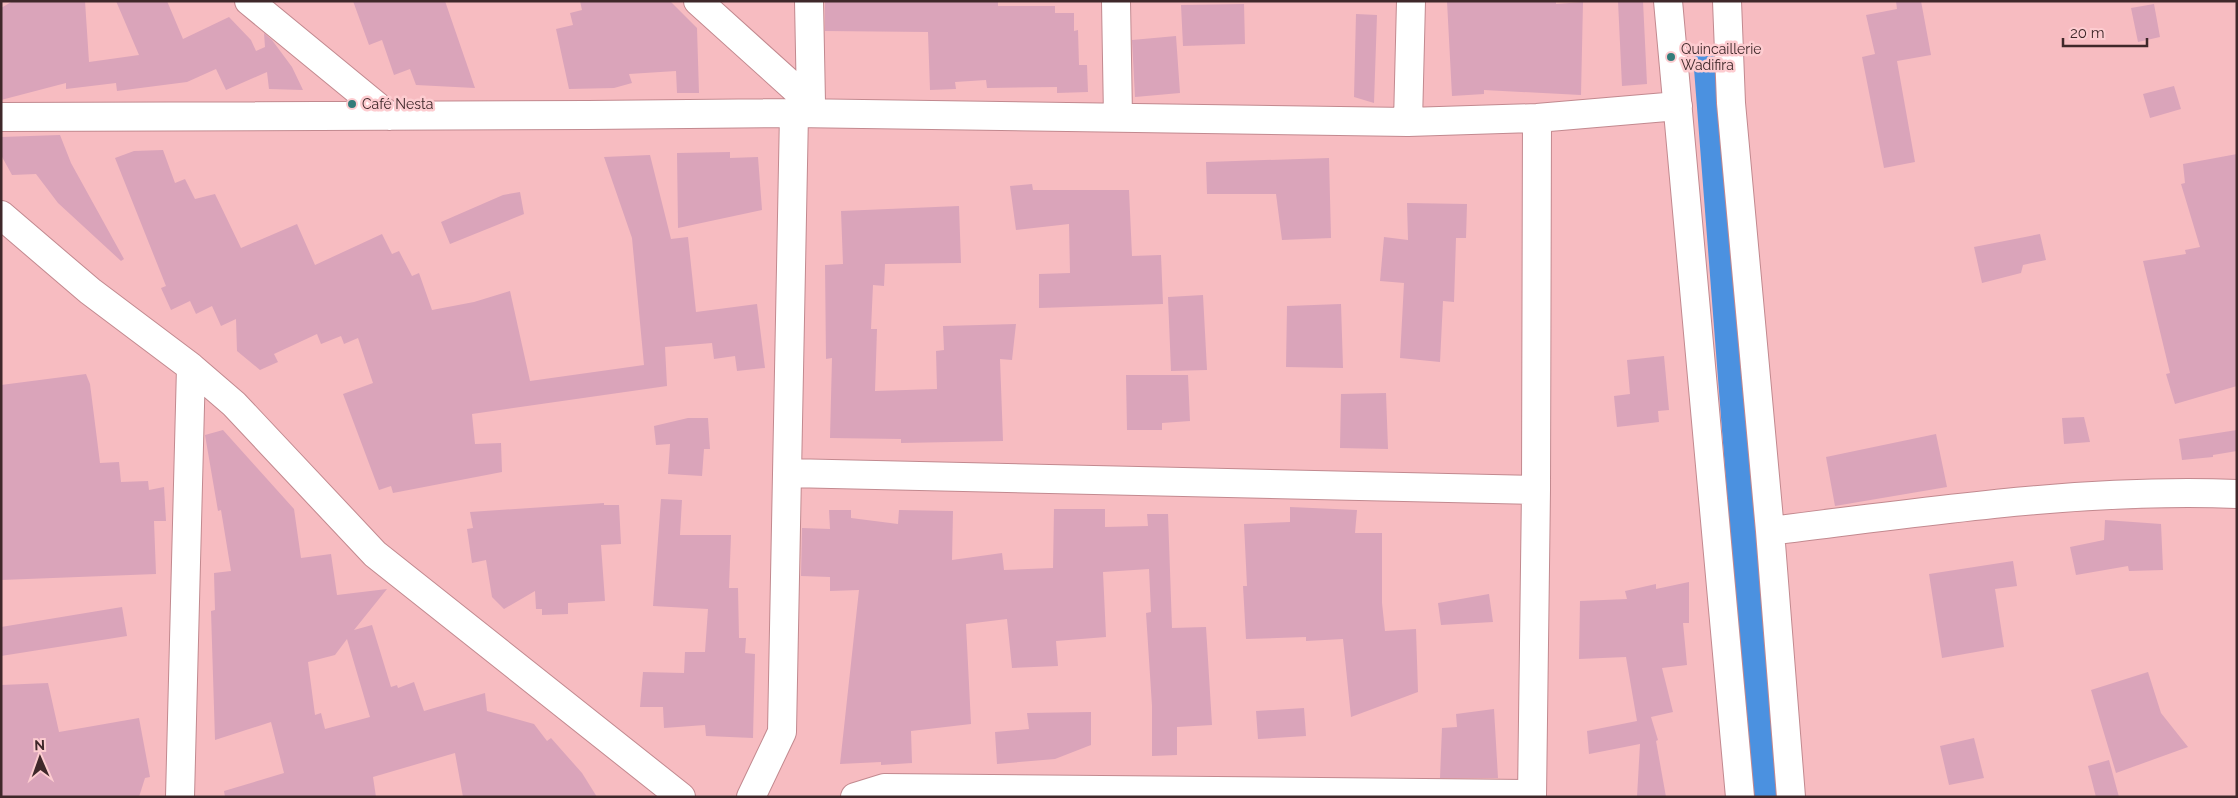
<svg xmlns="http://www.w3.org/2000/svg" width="2238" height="798" font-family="Raleway,sans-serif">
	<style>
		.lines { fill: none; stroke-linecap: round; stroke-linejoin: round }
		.canal { stroke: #4b91e0; stroke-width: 29 }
		.building { fill: #daa4ba; fill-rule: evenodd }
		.street-casing { stroke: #c2898f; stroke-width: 30 }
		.street { stroke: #fff; stroke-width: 28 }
		.poi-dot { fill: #337c7a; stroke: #fdccd0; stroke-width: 2 }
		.labels { text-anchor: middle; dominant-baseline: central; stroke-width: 5; stroke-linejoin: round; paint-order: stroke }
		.poi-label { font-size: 14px; fill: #3f282a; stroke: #fdccd0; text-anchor: start }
	</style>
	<rect width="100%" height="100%" fill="#f7bcc1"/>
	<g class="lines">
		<!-- canal -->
		<path class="canal" d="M 1708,62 L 1765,797"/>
	</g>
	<!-- building -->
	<path class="building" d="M 13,1 L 85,1 L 89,62 L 139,55 L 116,1 L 167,1 L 183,39 L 229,17 L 251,40 L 256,51 L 265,47 L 264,33 L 272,40 L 292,67 L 303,90 L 269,89 L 267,72 L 226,90 L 216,69 L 187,82 L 117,91 L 116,83 L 66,89 L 66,83 L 1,100 L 1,8 Z
		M 353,1 L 445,1 L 475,88 L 416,85 L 410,69 L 394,75 L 382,40 L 369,45 Z
		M 580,1 L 670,1 L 697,28 L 699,93 L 677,93 L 676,71 L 629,74 L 632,83 L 614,88 L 569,89 L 556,29 L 573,25 L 570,13 L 582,10 Z
		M 825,1 L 998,1 L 998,6 L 1055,6 L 1055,13 L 1074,13 L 1074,31 L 1078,30 L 1079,65 L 1087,65 L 1088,92 L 1057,93 L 1057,87 L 987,88 L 986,80 L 955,82 L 956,89 L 930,90 L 928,32 L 825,31 Z
		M 1447,1 L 1556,1 L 1556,4 L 1583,2 L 1581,95 L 1484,90 L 1484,94 L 1452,96 Z
		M 1618,1 L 1643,1 L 1647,84 L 1622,86 Z
		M 1896,1 L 1921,1 L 1931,55 L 1897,61 L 1915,162 L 1884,168 L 1862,57 L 1875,54 L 1866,15 L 1897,9 Z
		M 1244,4 L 1245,44 L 1183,46 L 1181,5 Z
		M 2154,4 L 2160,37 L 2138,42 L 2131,8 Z
		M 1356,14 L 1377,15 L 1374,103 L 1354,97 Z
		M 1176,36 L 1180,93 L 1135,97 L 1132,40 Z
		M 2174,86 L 2181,109 L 2150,118 L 2143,94 Z
		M 60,135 L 71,163 L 124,259 L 121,261 L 58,203 L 36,174 L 12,175 L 1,155 L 1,137 Z
		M 163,150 L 175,183 L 185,179 L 195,199 L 215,194 L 241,248 L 297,224 L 315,265 L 382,234 L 392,254 L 399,251 L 412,276 L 419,273 L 432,310 L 474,302 L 510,291 L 530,381 L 644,365 L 632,238 L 604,157 L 650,155 L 671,239 L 688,237 L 696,312 L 757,304 L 765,368 L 737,371 L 735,356 L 714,359 L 712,343 L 665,347 L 667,386 L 472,414 L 475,444 L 501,443 L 502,472 L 393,493 L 391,486 L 379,490 L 343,394 L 373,383 L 358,338 L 344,344 L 341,336 L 321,344 L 317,334 L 274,354 L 278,362 L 260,370 L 237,351 L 236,319 L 221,326 L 212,306 L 196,314 L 190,301 L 171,310 L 161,288 L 166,286 L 115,158 L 134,151 Z
		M 730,152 L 730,158 L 758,157 L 762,210 L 678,228 L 677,153 Z
		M 2237,154 L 2237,386 L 2175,404 L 2166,374 L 2170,373 L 2143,261 L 2186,254 L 2185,250 L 2200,247 L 2181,184 L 2185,183 L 2183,164 Z
		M 1329,158 L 1331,238 L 1282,240 L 1276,194 L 1207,194 L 1206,162 Z
		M 1032,184 L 1033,190 L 1129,190 L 1132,256 L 1161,255 L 1163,304 L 1039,308 L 1039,274 L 1070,273 L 1069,224 L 1016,230 L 1010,186 Z
		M 520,192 L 524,214 L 450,244 L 441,222 L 503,195 Z
		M 1407,203 L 1467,204 L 1466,238 L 1456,238 L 1454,302 L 1443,301 L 1440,362 L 1400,358 L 1404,283 L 1380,281 L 1384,237 L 1408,240 Z
		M 959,206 L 961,263 L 885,264 L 884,286 L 873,285 L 871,329 L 877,329 L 875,391 L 937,389 L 936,351 L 944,350 L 943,326 L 1016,324 L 1012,360 L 1000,359 L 1003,441 L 901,443 L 901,439 L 830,438 L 832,358 L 826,359 L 825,265 L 843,264 L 841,211 Z
		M 2040,234 L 2046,260 L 2023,265 L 2021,273 L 1982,283 L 1974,247 Z
		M 1203,295 L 1207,370 L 1171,371 L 1168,297 Z
		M 1341,304 L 1343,368 L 1286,367 L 1287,306 Z
		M 1664,356 L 1669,410 L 1658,411 L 1659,422 L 1617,427 L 1614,396 L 1630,394 L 1627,360 Z
		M 86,374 L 90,384 L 100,463 L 119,462 L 121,482 L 148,481 L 149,490 L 164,487 L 166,521 L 154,521 L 156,574 L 1,580 L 1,385 Z
		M 1126,375 L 1188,375 L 1190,421 L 1162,423 L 1162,430 L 1127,430 Z
		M 1386,393 L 1388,449 L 1340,448 L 1341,394 Z
		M 2084,417 L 2090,442 L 2064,444 L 2062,418 Z
		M 688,418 L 708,418 L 710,449 L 704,449 L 702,476 L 668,474 L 670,444 L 656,445 L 654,426 Z
		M 223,430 L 294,509 L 301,558 L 331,554 L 337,595 L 387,589 L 354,630 L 372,625 L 391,687 L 397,685 L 398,688 L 414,682 L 424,711 L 485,693 L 487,711 L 534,724 L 547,741 L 551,738 L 582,773 L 597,797 L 463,797 L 455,753 L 373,777 L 376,797 L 225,797 L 224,791 L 284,773 L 271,722 L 215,740 L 211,611 L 215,610 L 214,573 L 231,571 L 221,510 L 218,511 L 205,435 ZM 347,639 L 370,717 L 325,729 L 321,713 L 315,715 L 308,662 L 335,655 Z
		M 2237,430 L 2237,451 L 2213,455 L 2213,457 L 2182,460 L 2179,439 Z
		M 1936,434 L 1947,487 L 1835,506 L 1826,457 Z
		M 661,499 L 682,500 L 680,535 L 731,535 L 729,588 L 738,588 L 739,638 L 746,638 L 745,653 L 755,654 L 753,738 L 706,736 L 705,725 L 664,728 L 663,707 L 640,707 L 643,672 L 684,673 L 685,652 L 705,652 L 708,609 L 653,606 Z
		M 604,503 L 604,505 L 619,505 L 621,544 L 601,545 L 605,601 L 568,603 L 568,614 L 542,615 L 542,609 L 536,609 L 535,591 L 504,609 L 492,597 L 486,560 L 472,563 L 467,529 L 473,528 L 470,512 Z
		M 1290,507 L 1357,510 L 1355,533 L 1382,533 L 1382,603 L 1385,631 L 1416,629 L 1418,692 L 1351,717 L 1343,639 L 1306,641 L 1306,637 L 1246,639 L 1243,586 L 1247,586 L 1244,524 L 1290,522 Z
		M 1054,509 L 1105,509 L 1105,527 L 1148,526 L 1147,514 L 1168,514 L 1172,628 L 1206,627 L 1212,725 L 1177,727 L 1177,755 L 1152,756 L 1152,706 L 1146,613 L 1151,612 L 1149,569 L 1103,572 L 1106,637 L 1056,641 L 1058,666 L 1012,668 L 1007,619 L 966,624 L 971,724 L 911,731 L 912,763 L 881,765 L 881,762 L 840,764 L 859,590 L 830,591 L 830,577 L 801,576 L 802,528 L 830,529 L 829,510 L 851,510 L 851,518 L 898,524 L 899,510 L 953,511 L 952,560 L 1002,553 L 1004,570 L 1053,568 Z
		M 2105,520 L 2161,524 L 2163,570 L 2129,571 L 2128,566 L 2076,575 L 2070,547 L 2104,540 Z
		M 2013,561 L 2017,586 L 1995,589 L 2004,647 L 1942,658 L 1929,574 Z
		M 1689,582 L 1689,623 L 1683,623 L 1687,665 L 1662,668 L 1673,712 L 1651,717 L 1658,740 L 1656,741 L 1666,797 L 1637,797 L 1640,744 L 1589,754 L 1587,731 L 1642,720 L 1637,721 L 1626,657 L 1579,659 L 1580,601 L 1627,599 L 1625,591 L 1656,584 L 1656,589 Z
		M 1489,594 L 1493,622 L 1441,625 L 1438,603 Z
		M 122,607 L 127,636 L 1,656 L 1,627 Z
		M 2148,672 L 2161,713 L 2188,747 L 2116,773 L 2091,690 Z
		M 48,683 L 59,732 L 139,718 L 150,777 L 145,778 L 139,797 L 1,797 L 1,685 Z
		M 1304,708 L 1306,736 L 1258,739 L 1256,711 Z
		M 1494,709 L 1498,778 L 1440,778 L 1442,728 L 1457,727 L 1456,714 Z
		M 1091,712 L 1091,745 L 1055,759 L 997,764 L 995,732 L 1029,729 L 1027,713 Z
		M 1974,738 L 1984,778 L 1949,785 L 1940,746 Z
		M 2109,760 L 2119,797 L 2096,797 L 2088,766 Z"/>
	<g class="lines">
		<defs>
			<path id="street" d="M 249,1 L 389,116
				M 698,1 L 811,103
				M 1116,1 L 1118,117
				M 1668,1 L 1740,797
				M 1727,1 L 1731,103 L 1770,531 L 1791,797
				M 1,117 L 588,115 L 794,113 L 1408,122 L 1537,118 L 1678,106
				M 1408,122 L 1411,1
				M 1,215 L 90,291 L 191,367 L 234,404 L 375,554 L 681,797
				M 788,473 L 1536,490
				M 1770,531 C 1925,512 2080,488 2237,494
				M 180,797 L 191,367
				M 751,797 L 782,732 L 794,113 L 811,103 L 809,1
				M 855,797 L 884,788 L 1532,794
				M 1532,797 L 1536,490 L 1537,118"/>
		</defs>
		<!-- street casing -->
		<use href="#street" class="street-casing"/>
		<!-- street -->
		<use href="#street" class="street"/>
	</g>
	<!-- markers -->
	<g class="poi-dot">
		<circle cx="1671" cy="57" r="5"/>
		<circle cx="352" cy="104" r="5"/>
	</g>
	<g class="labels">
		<!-- poi labels -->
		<g class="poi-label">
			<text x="1681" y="49">Quincaillerie<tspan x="1681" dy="16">Wadifira</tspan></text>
			<text x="362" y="104">Café Nesta</text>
		</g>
	</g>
	<!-- border -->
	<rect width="2238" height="798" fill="none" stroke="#3f282a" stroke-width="5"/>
	<!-- north arrow -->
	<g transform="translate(40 758) rotate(358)" stroke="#fdccd0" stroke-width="4" paint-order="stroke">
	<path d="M0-4L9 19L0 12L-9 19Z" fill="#3f282a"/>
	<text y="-8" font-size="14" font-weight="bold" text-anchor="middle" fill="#3f282a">N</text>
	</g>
	<!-- scale -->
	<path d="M2063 38v8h84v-8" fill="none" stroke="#3f282a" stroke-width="2.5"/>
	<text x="2070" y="38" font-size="15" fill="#3f282a" stroke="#fdccd0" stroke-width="4" paint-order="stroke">20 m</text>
</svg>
